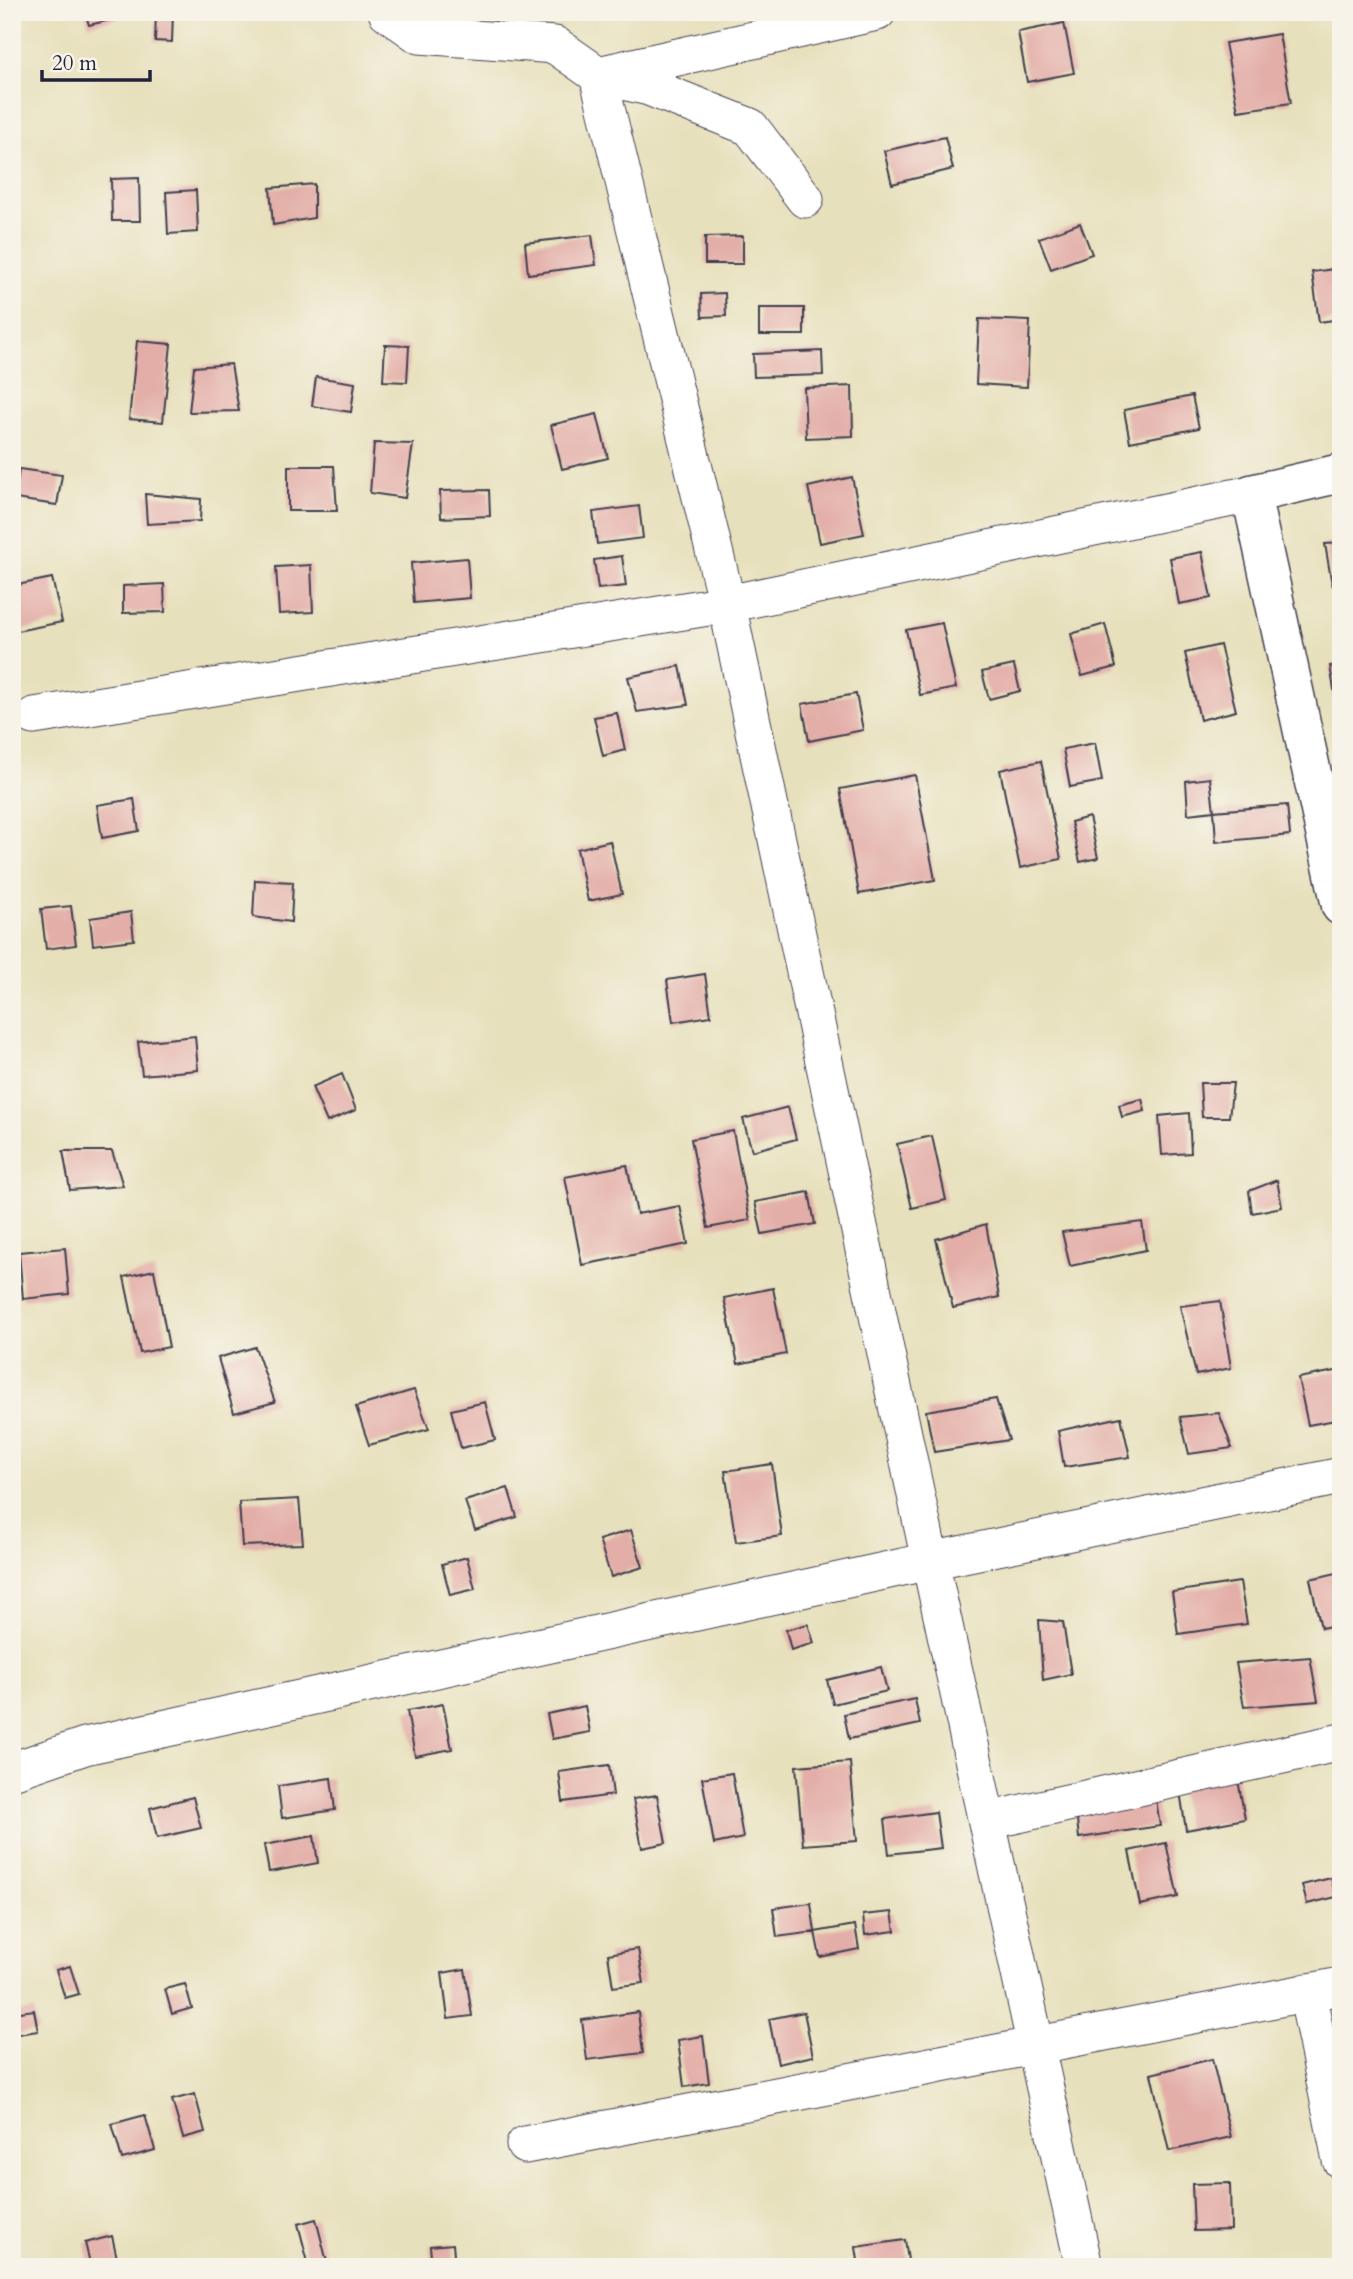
<svg xmlns="http://www.w3.org/2000/svg" width="1353" height="2279" font-family="Cardo,serif">
	<style>
		.building { fill: #e3aea8 }
		.lines { fill: none; stroke-linecap: round; stroke-linejoin: round }
		.street-casing { stroke: #403e4e; stroke-width: 39 }
		.secondary-casing { stroke: #403e4e; stroke-width: 41 }
		.street { stroke: #fff; stroke-width: 37 }
		.secondary { stroke: #fff; stroke-width: 38 }
	</style>
	<rect width="100%" height="100%" fill="#f7f3e8"/>
	<filter id="ink" filterUnits="userSpaceOnUse"><feTurbulence type="fractalNoise" baseFrequency=".0143" numOctaves="2"/><feDisplacementMap in="SourceGraphic" scale="14" xChannelSelector="R" yChannelSelector="G"/><feConvolveMatrix kernelMatrix="1 2 1 2 8 2 1 2 1" color-interpolation-filters="sRGB"/></filter>
	<filter id="wash" filterUnits="userSpaceOnUse"><feTurbulence type="fractalNoise" baseFrequency=".00686" numOctaves="4" result="noise"/><feDisplacementMap in="SourceGraphic" scale="28" xChannelSelector="R" yChannelSelector="G"/><feGaussianBlur stdDeviation="1.57" result="paint"/><feColorMatrix in="noise" values="0 0 0 0 0 0 0 0 0 0 0 0 0 0 0 0 0 1.4 0 .05"/><feComposite in="paint" operator="in"/></filter>
	<g filter="url(#wash)">
		<rect width="100%" height="100%" fill="#e7e0bc"/>
		<g id="blocks">
			<!-- building -->
			<path class="building" d="M 85,12 L 121,12 L 123,17 L 89,25 Z
				M 156,12 L 173,12 L 172,42 L 155,41 Z
				M 1064,23 L 1074,73 L 1027,82 L 1018,32 Z
				M 1279,34 L 1291,103 L 1238,111 L 1225,43 Z
				M 945,137 L 953,169 L 892,184 L 884,151 Z
				M 139,178 L 140,221 L 112,221 L 111,179 Z
				M 314,184 L 314,218 L 273,225 L 270,188 Z
				M 196,190 L 198,232 L 168,234 L 166,192 Z
				M 1080,223 L 1092,254 L 1051,269 L 1039,238 Z
				M 592,235 L 596,265 L 528,274 L 525,243 Z
				M 743,236 L 743,264 L 705,264 L 705,237 Z
				M 1341,268 L 1341,319 L 1319,322 L 1312,272 Z
				M 725,293 L 726,316 L 702,317 L 701,294 Z
				M 759,308 L 804,308 L 804,335 L 759,335 Z
				M 979,319 L 1030,321 L 1027,387 L 976,384 Z
				M 137,341 L 171,344 L 163,422 L 129,419 Z
				M 385,345 L 409,346 L 407,382 L 383,381 Z
				M 822,351 L 823,375 L 754,377 L 753,354 Z
				M 231,364 L 239,411 L 189,412 L 194,367 Z
				M 316,377 L 355,383 L 351,412 L 312,406 Z
				M 852,386 L 853,436 L 806,438 L 804,388 Z
				M 1192,396 L 1199,428 L 1130,442 L 1124,410 Z
				M 597,414 L 608,458 L 562,469 L 551,425 Z
				M 374,443 L 413,444 L 405,498 L 370,493 Z
				M 288,466 L 334,466 L 337,511 L 288,511 Z
				M 19,469 L 62,475 L 57,505 L 15,499 Z
				M 852,477 L 864,534 L 820,543 L 808,487 Z
				M 489,490 L 490,516 L 441,518 L 440,491 Z
				M 145,494 L 201,499 L 200,521 L 147,524 Z
				M 639,506 L 643,538 L 597,544 L 593,512 Z
				M 1341,543 L 1341,584 L 1332,585 L 1325,544 Z
				M 1202,552 L 1211,598 L 1179,604 L 1170,558 Z
				M 622,556 L 626,586 L 598,589 L 594,560 Z
				M 467,558 L 470,598 L 414,603 L 411,563 Z
				M 311,565 L 313,612 L 279,614 L 276,567 Z
				M 52,578 L 62,622 L 12,632 L 12,586 Z
				M 164,584 L 165,612 L 123,613 L 123,586 Z
				M 942,623 L 956,688 L 920,695 L 906,630 Z
				M 1105,624 L 1116,667 L 1082,676 L 1071,634 Z
				M 1220,645 L 1236,711 L 1200,720 L 1185,653 Z
				M 1014,665 L 1020,691 L 989,699 L 982,672 Z
				M 1341,665 L 1341,713 L 1338,713 L 1330,666 Z
				M 680,666 L 688,705 L 637,712 L 628,677 Z
				M 856,694 L 863,730 L 809,741 L 802,704 Z
				M 617,713 L 625,750 L 603,756 L 594,717 Z
				M 1095,743 L 1102,781 L 1070,787 L 1063,749 Z
				M 1041,761 L 1061,859 L 1020,868 L 1000,770 Z
				M 915,775 L 935,880 L 859,894 L 840,789 Z
				M 1210,778 L 1214,811 L 1188,814 L 1186,781 Z
				M 134,799 L 139,831 L 102,838 L 97,805 Z
				M 1287,805 L 1290,835 L 1216,842 L 1214,811 Z
				M 1089,817 L 1098,858 L 1080,862 L 1071,822 Z
				M 610,841 L 622,894 L 588,901 L 577,849 Z
				M 255,880 L 293,882 L 291,922 L 253,917 Z
				M 71,906 L 76,945 L 46,949 L 41,909 Z
				M 131,912 L 134,940 L 93,945 L 90,918 Z
				M 705,974 L 711,1016 L 673,1022 L 667,980 Z
				M 195,1036 L 198,1070 L 142,1075 L 138,1042 Z
				M 342,1074 L 356,1110 L 327,1122 L 312,1087 Z
				M 1200,1083 L 1233,1083 L 1229,1117 L 1202,1117 Z
				M 1142,1099 L 1145,1111 L 1122,1117 L 1119,1105 Z
				M 788,1107 L 796,1139 L 752,1151 L 743,1119 Z
				M 1189,1113 L 1191,1153 L 1162,1155 L 1159,1116 Z
				M 733,1131 L 750,1220 L 708,1228 L 691,1139 Z
				M 932,1136 L 946,1200 L 912,1208 L 897,1144 Z
				M 63,1151 L 112,1151 L 123,1186 L 70,1190 Z
				M 627,1165 L 637,1214 L 680,1206 L 688,1244 L 582,1265 L 565,1177 Z
				M 1277,1180 L 1282,1207 L 1252,1213 L 1249,1191 Z
				M 809,1192 L 815,1224 L 762,1234 L 755,1202 Z
				M 1142,1222 L 1146,1250 L 1070,1266 L 1062,1232 Z
				M 986,1224 L 999,1297 L 953,1308 L 936,1239 Z
				M 65,1248 L 69,1294 L 23,1299 L 19,1252 Z
				M 154,1270 L 169,1347 L 140,1353 L 124,1277 Z
				M 773,1288 L 786,1354 L 738,1364 L 724,1298 Z
				M 1220,1301 L 1231,1368 L 1196,1375 L 1180,1306 Z
				M 255,1347 L 275,1402 L 234,1413 L 218,1358 Z
				M 1341,1370 L 1341,1419 L 1308,1425 L 1298,1378 Z
				M 414,1390 L 429,1429 L 369,1445 L 356,1407 Z
				M 996,1399 L 1009,1440 L 934,1452 L 926,1411 Z
				M 485,1402 L 495,1440 L 461,1448 L 451,1410 Z
				M 1219,1413 L 1232,1448 L 1189,1454 L 1180,1417 Z
				M 1121,1417 L 1130,1457 L 1064,1467 L 1058,1431 Z
				M 772,1464 L 782,1536 L 736,1542 L 725,1471 Z
				M 508,1488 L 517,1517 L 475,1530 L 465,1501 Z
				M 299,1499 L 303,1544 L 242,1546 L 239,1502 Z
				M 631,1530 L 643,1567 L 611,1577 L 599,1540 Z
				M 467,1557 L 475,1589 L 450,1595 L 442,1564 Z
				M 1341,1572 L 1341,1624 L 1321,1628 L 1310,1579 Z
				M 1240,1582 L 1247,1624 L 1178,1634 L 1172,1592 Z
				M 1039,1620 L 1063,1622 L 1071,1674 L 1043,1680 Z
				M 808,1624 L 814,1643 L 791,1650 L 786,1630 Z
				M 1310,1657 L 1318,1701 L 1244,1707 L 1236,1663 Z
				M 881,1667 L 887,1691 L 833,1704 L 827,1680 Z
				M 915,1699 L 920,1724 L 849,1739 L 844,1714 Z
				M 443,1704 L 452,1749 L 415,1756 L 407,1711 Z
				M 585,1706 L 590,1732 L 552,1739 L 547,1714 Z
				M 850,1762 L 857,1841 L 803,1845 L 796,1766 Z
				M 609,1765 L 613,1795 L 563,1802 L 559,1772 Z
				M 732,1773 L 743,1838 L 714,1844 L 702,1778 Z
				M 1237,1774 L 1245,1819 L 1186,1830 L 1179,1785 Z
				M 331,1778 L 335,1810 L 282,1818 L 278,1786 Z
				M 657,1795 L 666,1843 L 642,1848 L 633,1799 Z
				M 193,1797 L 201,1828 L 157,1838 L 150,1808 Z
				M 1156,1799 L 1160,1826 L 1079,1838 L 1076,1811 Z
				M 936,1812 L 941,1848 L 889,1854 L 885,1819 Z
				M 314,1836 L 318,1863 L 269,1872 L 264,1845 Z
				M 1166,1843 L 1178,1897 L 1140,1905 L 1129,1851 Z
				M 1331,1878 L 1336,1897 L 1307,1904 L 1302,1885 Z
				M 811,1903 L 815,1932 L 777,1937 L 773,1908 Z
				M 892,1912 L 895,1931 L 865,1935 L 863,1915 Z
				M 855,1925 L 859,1949 L 820,1957 L 815,1932 Z
				M 638,1949 L 644,1983 L 613,1987 L 608,1954 Z
				M 70,1966 L 79,1994 L 65,1998 L 56,1970 Z
				M 465,1969 L 472,2016 L 448,2019 L 442,1973 Z
				M 185,1984 L 192,2008 L 172,2014 L 165,1989 Z
				M 34,2010 L 38,2031 L 12,2035 L 12,2013 Z
				M 638,2012 L 643,2053 L 587,2060 L 582,2020 Z
				M 804,2012 L 813,2056 L 778,2064 L 769,2019 Z
				M 703,2036 L 709,2083 L 684,2087 L 678,2040 Z
				M 1212,2059 L 1231,2137 L 1169,2151 L 1151,2074 Z
				M 195,2094 L 205,2132 L 183,2138 L 172,2100 Z
				M 145,2115 L 155,2150 L 122,2159 L 112,2124 Z
				M 1230,2183 L 1231,2230 L 1194,2231 L 1192,2184 Z
				M 316,2219 L 327,2262 L 309,2266 L 298,2224 Z
				M 112,2236 L 119,2267 L 91,2267 L 85,2243 Z
				M 905,2240 L 909,2267 L 859,2267 L 856,2247 Z
				M 453,2244 L 455,2267 L 432,2267 L 430,2246 Z"/>
		</g>
	</g>
	<g filter="url(#ink)">
		<use href="#blocks" fill-opacity="0" stroke="#403e4e" stroke-width="2"/>
		<g class="lines">
			<defs>
				<path id="street" d="M 387,12 L 419,35 L 555,45 L 598,75 L 649,87 L 750,127 L 805,199
					M 877,12 L 598,75 L 727,604 L 930,1561 L 1084,2267
					M 34,716 L 727,604 L 1251,494
					M 12,1771 L 85,1746 L 930,1561 L 1341,1476
					M 987,1821 L 1341,1742
					M 1307,1992 L 1341,2160
					M 525,2145 L 1341,1986"/>
				<path id="secondary" d="M 1341,473 L 1251,494 L 1341,906"/>
			</defs>
			<!-- street casing -->
			<use href="#street" class="street-casing"/>
			<!-- secondary casing -->
			<use href="#secondary" class="secondary-casing"/>
			<!-- street -->
			<use href="#street" class="street"/>
			<!-- secondary -->
			<use href="#secondary" class="secondary"/>
		</g>
	</g>
	<!-- margin -->
	<rect width="1353" height="2279" fill="none" stroke="#f7f3e8" stroke-width="42"/>
	<!-- scale -->
	<path d="M42 70v10h108v-10" fill="none" stroke="#22223b" stroke-width="3.5"/>
	<text x="52" y="70" font-size="21" fill="#22223b" stroke="#f7f3e8" stroke-width="5" paint-order="stroke">20 m</text>
</svg>
